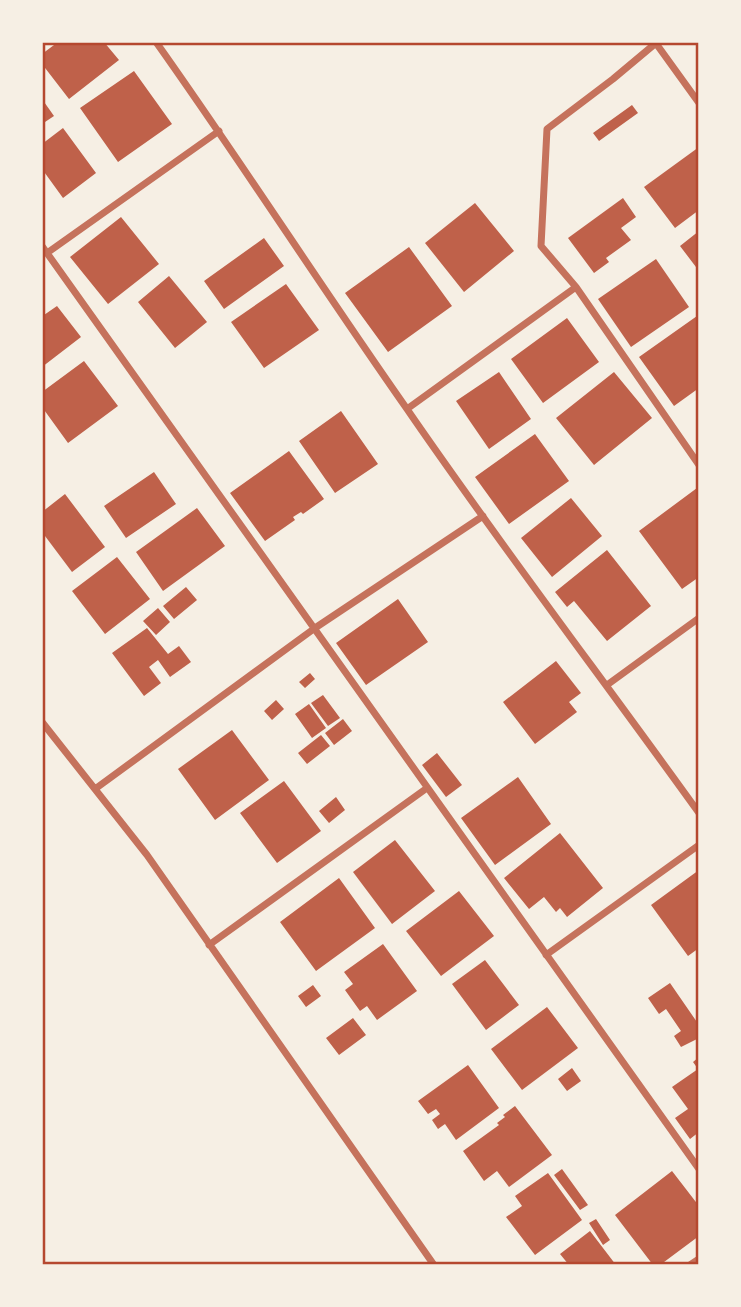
<svg xmlns="http://www.w3.org/2000/svg" width="741" height="1307" font-family="'Space Grotesk',sans-serif">
	<style>
		.building { fill: #bf614a }
		.lines { fill: none; stroke-linecap: round; stroke-linejoin: round }
		.minor { stroke: #c5725c; stroke-width: 7 }
		.neatline { fill: none; stroke: #b5482f; stroke-width: 2.5 }
	</style>
	<rect width="100%" height="100%" fill="#f6efe4"/>
	<!-- building -->
	<path class="building" d="M 58,42 L 104,42 L 119,60 L 69,99 L 42,64 L 42,54 Z
		M 134,71 L 172,124 L 118,162 L 80,108 Z
		M 42,99 L 54,116 L 42,124 Z
		M 632,105 L 638,113 L 599,141 L 593,133 Z
		M 63,128 L 96,173 L 63,198 L 42,169 L 42,144 Z
		M 699,147 L 699,210 L 675,228 L 644,187 Z
		M 623,198 L 636,217 L 621,228 L 631,240 L 606,258 L 609,262 L 594,273 L 568,238 Z
		M 475,203 L 514,251 L 464,292 L 425,243 Z
		M 121,217 L 159,264 L 108,304 L 70,257 Z
		M 699,231 L 699,271 L 680,246 Z
		M 264,238 L 284,266 L 224,309 L 204,281 Z
		M 409,247 L 452,306 L 388,352 L 345,293 Z
		M 656,259 L 689,307 L 631,347 L 598,299 Z
		M 169,276 L 207,322 L 175,348 L 138,302 Z
		M 286,284 L 319,330 L 264,368 L 231,322 Z
		M 57,306 L 81,337 L 42,367 L 42,312 L 44,315 Z
		M 697,316 L 699,319 L 699,388 L 674,406 L 639,357 Z
		M 567,318 L 599,362 L 543,403 L 511,359 Z
		M 84,361 L 118,406 L 68,443 L 42,407 L 42,392 Z
		M 499,372 L 531,419 L 489,449 L 456,401 Z
		M 614,372 L 652,418 L 594,465 L 556,418 Z
		M 341,411 L 378,464 L 335,493 L 299,441 Z
		M 535,434 L 569,481 L 509,524 L 475,477 Z
		M 289,451 L 324,499 L 303,514 L 301,512 L 293,517 L 295,520 L 265,541 L 230,493 Z
		M 154,472 L 176,504 L 126,538 L 104,506 Z
		M 697,488 L 699,491 L 699,577 L 682,589 L 639,531 Z
		M 65,494 L 105,547 L 72,572 L 42,532 L 42,512 Z
		M 571,498 L 602,536 L 552,577 L 521,538 Z
		M 197,508 L 225,546 L 163,591 L 136,552 Z
		M 607,550 L 651,606 L 607,641 L 574,601 L 567,607 L 555,592 Z
		M 117,557 L 150,599 L 105,634 L 72,591 Z
		M 186,587 L 197,600 L 174,619 L 163,606 Z
		M 398,599 L 428,642 L 366,685 L 336,643 Z
		M 158,608 L 170,622 L 156,635 L 143,621 Z
		M 147,628 L 168,654 L 179,646 L 191,662 L 170,677 L 158,660 L 149,667 L 161,683 L 144,696 L 112,653 Z
		M 556,661 L 581,693 L 569,702 L 577,712 L 535,744 L 503,702 Z
		M 310,673 L 315,679 L 305,688 L 299,682 Z
		M 323,695 L 340,718 L 328,726 L 311,703 Z
		M 276,700 L 284,709 L 272,720 L 264,711 Z
		M 309,704 L 326,728 L 312,738 L 295,714 Z
		M 343,719 L 352,731 L 334,745 L 325,733 Z
		M 232,730 L 269,780 L 215,820 L 178,769 Z
		M 321,735 L 330,746 L 307,764 L 298,753 Z
		M 437,753 L 462,785 L 446,797 L 422,765 Z
		M 518,777 L 551,824 L 495,865 L 461,818 Z
		M 284,781 L 321,831 L 277,863 L 240,813 Z
		M 336,797 L 345,810 L 329,823 L 319,811 Z
		M 560,833 L 603,888 L 567,917 L 560,908 L 556,912 L 544,897 L 529,909 L 504,878 Z
		M 395,840 L 435,891 L 392,924 L 353,872 Z
		M 699,870 L 699,948 L 688,956 L 651,905 Z
		M 339,878 L 375,928 L 316,971 L 280,922 Z
		M 459,891 L 494,936 L 441,976 L 406,931 Z
		M 383,944 L 417,991 L 377,1020 L 367,1006 L 360,1011 L 345,990 L 353,984 L 344,972 Z
		M 485,960 L 519,1005 L 486,1030 L 452,984 Z
		M 670,983 L 699,1025 L 699,1038 L 681,1047 L 674,1036 L 681,1031 L 666,1009 L 659,1014 L 648,998 Z
		M 313,985 L 321,996 L 306,1007 L 298,996 Z
		M 547,1007 L 578,1048 L 522,1090 L 491,1049 Z
		M 353,1018 L 366,1035 L 339,1055 L 326,1038 Z
		M 699,1057 L 699,1132 L 690,1139 L 675,1118 L 688,1109 L 672,1087 L 698,1069 L 693,1062 Z
		M 468,1065 L 499,1108 L 456,1140 L 445,1124 L 438,1129 L 432,1120 L 440,1114 L 436,1109 L 428,1114 L 418,1101 Z
		M 572,1068 L 581,1081 L 567,1091 L 558,1079 Z
		M 515,1106 L 552,1155 L 509,1187 L 497,1171 L 484,1181 L 463,1151 L 499,1125 L 497,1123 L 505,1117 L 503,1115 Z
		M 562,1169 L 588,1205 L 580,1210 L 554,1175 Z
		M 672,1171 L 699,1206 L 699,1236 L 660,1265 L 653,1265 L 615,1215 Z
		M 548,1173 L 582,1220 L 535,1255 L 506,1217 L 522,1206 L 515,1196 Z
		M 596,1219 L 610,1240 L 603,1245 L 589,1223 Z
		M 590,1231 L 616,1265 L 569,1265 L 560,1254 Z"/>
	<g class="lines">
		<!-- minor -->
		<path class="minor" d="M 156,42 C 242,163 322,288 407,409 C 501,546 602,678 699,813
			M 655,42 L 699,103
			M 656,43 L 613,79 L 547,129 L 541,246 L 576,287 L 699,465
			M 42,246 L 699,1169
			M 47,253 L 219,131
			M 407,409 L 576,287
			M 607,685 L 699,618
			M 42,722 L 147,855 L 434,1265
			M 95,789 L 315,628 L 483,516
			M 209,945 L 427,788
			M 546,955 L 699,845
			M 690,1265 L 699,1259"/>
	</g>
	<!-- border -->
	<rect width="741" height="1307" fill="none" stroke="#f6efe4" stroke-width="88"/>
	<rect x="44" y="44" width="653" height="1219" class="neatline"/>
</svg>
